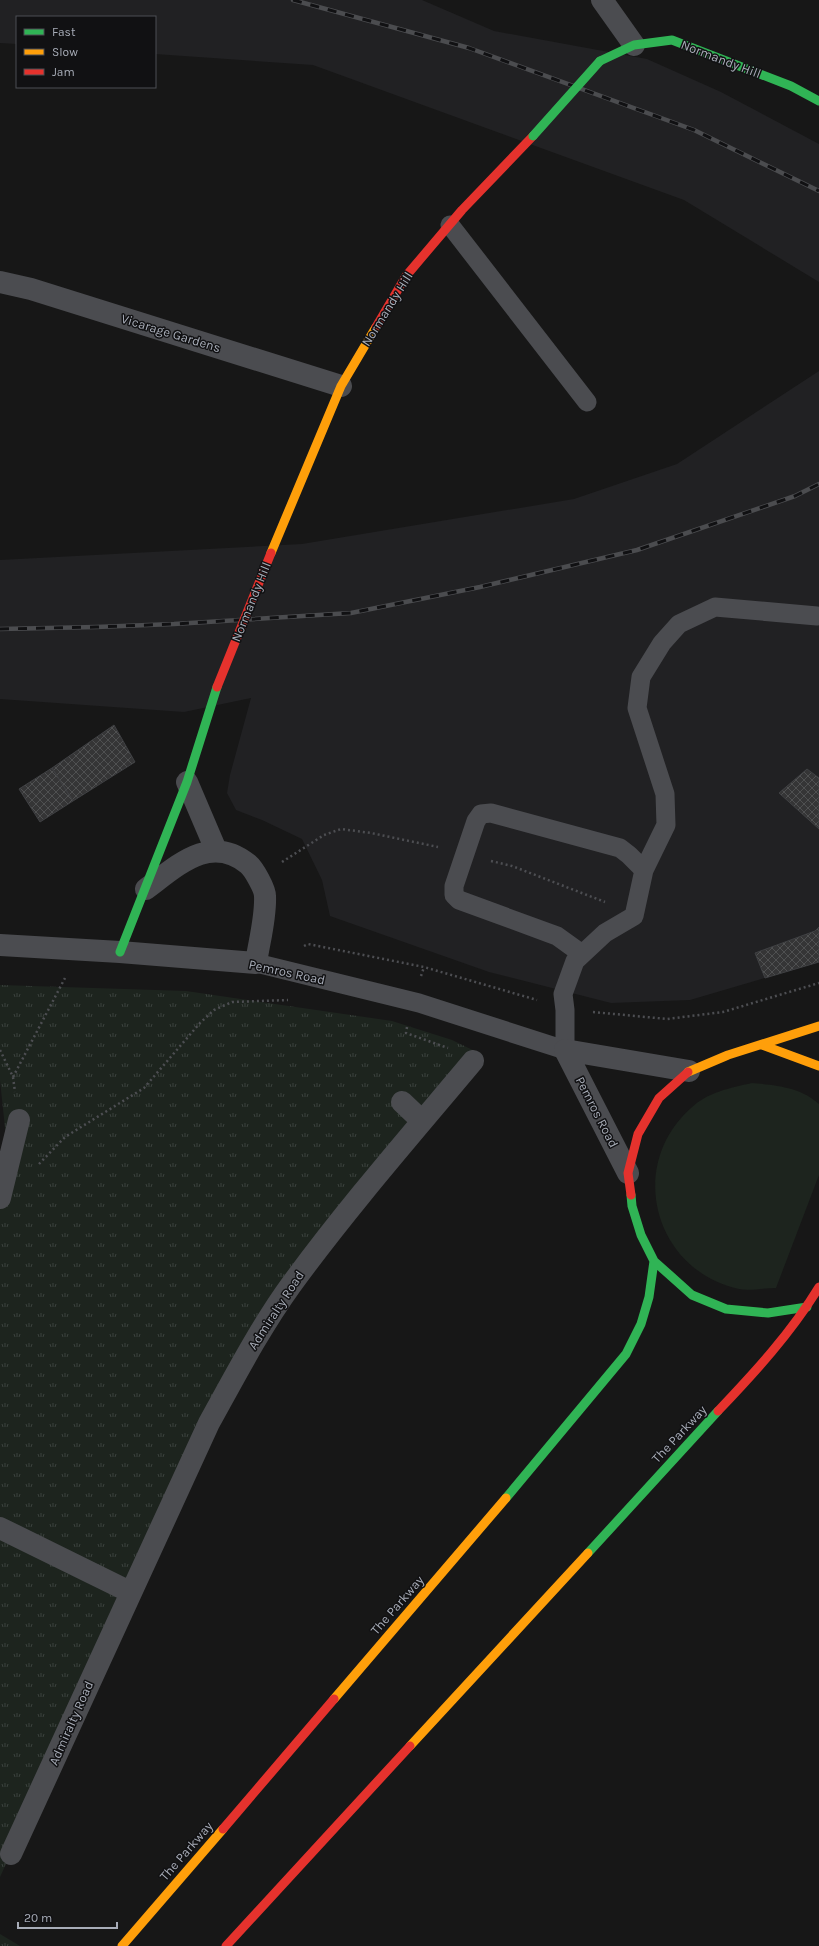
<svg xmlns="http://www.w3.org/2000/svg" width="819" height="1946" font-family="Karla,sans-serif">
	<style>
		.built { fill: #212123 }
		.grass { fill: #1d241e }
		.park { fill: url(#park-tufts) }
		.building { fill: url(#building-cross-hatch); stroke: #3f4043 }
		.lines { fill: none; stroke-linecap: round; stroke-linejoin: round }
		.path { stroke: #4d4e52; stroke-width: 2.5; stroke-dasharray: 2 3; stroke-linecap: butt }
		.lane { stroke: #4b4c50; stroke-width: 19 }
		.street { stroke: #4b4c50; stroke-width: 22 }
		.fast { stroke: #30b455; stroke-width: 9 }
		.slow { stroke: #ff9f0a; stroke-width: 9 }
		.jam { stroke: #e5322d; stroke-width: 9 }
		.rail-casing { stroke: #4b4c4f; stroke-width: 4.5 }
		.rail { stroke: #111113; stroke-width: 3; stroke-dasharray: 9; stroke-linecap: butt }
		.fast-bridge { stroke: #30b455; stroke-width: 9 }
		.jam-bridge { stroke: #e5322d; stroke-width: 9 }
		.labels { text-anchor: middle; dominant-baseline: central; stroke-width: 3; stroke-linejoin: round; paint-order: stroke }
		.street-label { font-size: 13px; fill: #a8adb8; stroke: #111113 }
	</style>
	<defs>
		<pattern id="park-tufts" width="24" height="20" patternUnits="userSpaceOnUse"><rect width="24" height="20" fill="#1d241e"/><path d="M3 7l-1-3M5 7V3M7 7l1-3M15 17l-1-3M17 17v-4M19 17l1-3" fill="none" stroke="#3b413d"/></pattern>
		<pattern id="building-cross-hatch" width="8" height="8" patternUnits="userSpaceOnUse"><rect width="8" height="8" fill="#353536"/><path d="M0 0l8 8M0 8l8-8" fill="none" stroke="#4f5051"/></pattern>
	</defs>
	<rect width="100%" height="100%" fill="#171717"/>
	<!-- built -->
	<path class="built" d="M 0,0 L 422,0 L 494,31 L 647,59 L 721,92 L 819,144 L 819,282 L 684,200 L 313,65 L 155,54 L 155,17 L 17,17 L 17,44 L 0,43 Z
		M 819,371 L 819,962 L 690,1000 L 611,1003 L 489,972 L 330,916 L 322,880 L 302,839 L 262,820 L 236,810 L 227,793 L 230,775 L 251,698 L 184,712 L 0,699 L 0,560 L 302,544 L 574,499 L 677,464 Z"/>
	<!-- grass -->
	<path class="grass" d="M 752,1083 C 775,1085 801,1087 819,1104 L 819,1175 L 776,1288 C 764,1288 750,1291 739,1289 C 654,1270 626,1166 691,1108 C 708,1092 730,1088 752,1083 Z"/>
	<!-- park -->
	<path class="park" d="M 0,985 L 186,991 L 392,1021 L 452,1040 L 483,1055 L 290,1286 L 130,1592 L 0,1877 L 0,1159 L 6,1137 L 0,1080 Z
		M 0,1934 L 20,1946 L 0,1946 Z"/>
	<!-- building -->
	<path class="building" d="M 114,725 L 135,762 L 73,801 L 52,768 Z
		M 52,768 L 73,801 L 40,822 L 19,789 Z
		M 807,769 L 819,778 L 819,829 L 779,793 Z
		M 819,927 L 819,962 L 765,978 L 755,953 L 815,931 Z"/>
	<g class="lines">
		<!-- path -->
		<path class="path" d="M 491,861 L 512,866 L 605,902
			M 282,862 L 324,835 L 341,829 L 371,833 L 438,847
			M 304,946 L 308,944 L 424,967 L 537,1000
			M 421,976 L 424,967
			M 593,1012 L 667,1019 L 723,1012 L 819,983
			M 407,1027 L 406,1033 L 448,1048
			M 0,1050 L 13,1077 L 15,1092
			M 13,1077 L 65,978
			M 39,1164 L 65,1137 L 144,1088 L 200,1023 L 214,1010 L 232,1002 L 288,1000"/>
		<!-- lane -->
		<path class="lane" d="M 450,225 L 587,402
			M 582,954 L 557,936 L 459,900 L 454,895 L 454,886 L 476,821 L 481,814 L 491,813 L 620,848 L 629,855 L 644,870
			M 256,963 L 419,1003 L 565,1050 L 565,1010 L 563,994 L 575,961 L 605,933 L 634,916 L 644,870 L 666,825 L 665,794 L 637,708 L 641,677 L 662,643 L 679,624 L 715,607 L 817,616"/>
		<!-- street -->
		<path class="street" d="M 602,0 L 634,45
			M 0,282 L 31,289 L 341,386
			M 187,782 L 216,850
			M 0,945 L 120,952 L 256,963 C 259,942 266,918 265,896 C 265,889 254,869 248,864 C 210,833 177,866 146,889
			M 565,1050 L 628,1173
			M 565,1050 L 689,1071
			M 402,1102 L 422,1121
			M 0,1198 L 19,1120
			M 0,1528 L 130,1592
			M 11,1854 L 209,1423 C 235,1376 260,1328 291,1285 C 348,1207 411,1135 473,1061"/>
		<!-- fast -->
		<path class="fast" d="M 600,61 L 634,45 L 672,40 L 791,86 L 819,101
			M 120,952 L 187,782 L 217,687
			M 631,1195 L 632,1206 L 641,1235 L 654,1261 L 692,1295 L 726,1309 L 768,1313 L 807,1307
			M 506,1498 L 626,1354 L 641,1324 L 649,1297 L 654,1261
			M 588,1553 L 718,1411"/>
		<!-- slow -->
		<path class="slow" d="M 271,553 L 341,386 L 376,327
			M 762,1045 L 819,1066
			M 688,1072 L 728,1055 L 819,1026
			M 334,1699 L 506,1498
			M 410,1746 L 588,1553
			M 122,1946 L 223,1829"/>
		<!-- jam -->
		<path class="jam" d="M 376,327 L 406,276 L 462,210 L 533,136
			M 631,1195 L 628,1173 L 638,1134 L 659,1098 L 688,1072
			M 718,1411 C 755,1372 791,1333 819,1287
			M 223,1829 L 334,1699
			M 226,1946 L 410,1746"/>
		<defs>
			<path id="rail" d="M 293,0 L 469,48 L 694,130 L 819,191
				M 0,629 L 96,627 L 174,624 L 351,613 L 480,587 L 637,550 L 795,496 L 819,484"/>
		</defs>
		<!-- rail casing -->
		<use href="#rail" class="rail-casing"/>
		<!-- rail -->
		<use href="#rail" class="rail"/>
		<!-- fast-bridge -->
		<path class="fast-bridge" d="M 533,136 L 600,61"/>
		<!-- jam-bridge -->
		<path class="jam-bridge" d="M 217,687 L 271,553"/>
	</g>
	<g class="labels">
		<!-- street labels -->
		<g class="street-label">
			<text transform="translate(721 59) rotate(21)">Normandy Hill</text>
			<text transform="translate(387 309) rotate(-58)">Normandy Hill</text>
			<text transform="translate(171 333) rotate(17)">Vicarage Gardens</text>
			<text transform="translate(251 602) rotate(-68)">Normandy Hill</text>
			<text transform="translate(287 972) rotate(12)">Pemros Road</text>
			<text transform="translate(597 1112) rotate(63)">Pemros Road</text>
			<text transform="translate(276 1310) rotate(-57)">Admiralty Road</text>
			<text transform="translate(679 1434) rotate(-47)">The Parkway</text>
			<text transform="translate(397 1605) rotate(-49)">The Parkway</text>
			<text transform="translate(71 1723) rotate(-66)">Admiralty Road</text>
			<text transform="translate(186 1851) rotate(-49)">The Parkway</text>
		</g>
	</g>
	<!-- legend -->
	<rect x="16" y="16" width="140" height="72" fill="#111113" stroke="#4d4f55"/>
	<rect x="24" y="29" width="20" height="6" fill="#30b455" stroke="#4d4f55"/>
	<text x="52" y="36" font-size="12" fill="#a8adb8">Fast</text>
	<rect x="24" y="49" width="20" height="6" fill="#ff9f0a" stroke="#4d4f55"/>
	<text x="52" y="56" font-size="12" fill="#a8adb8">Slow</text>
	<rect x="24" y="69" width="20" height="6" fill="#e5322d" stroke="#4d4f55"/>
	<text x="52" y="76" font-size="12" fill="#a8adb8">Jam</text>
	<!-- scale -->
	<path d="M18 1922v6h99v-6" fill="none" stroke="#a8adb8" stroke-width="2"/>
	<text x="24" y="1922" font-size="12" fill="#a8adb8" stroke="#111113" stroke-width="3" paint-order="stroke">20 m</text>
</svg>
